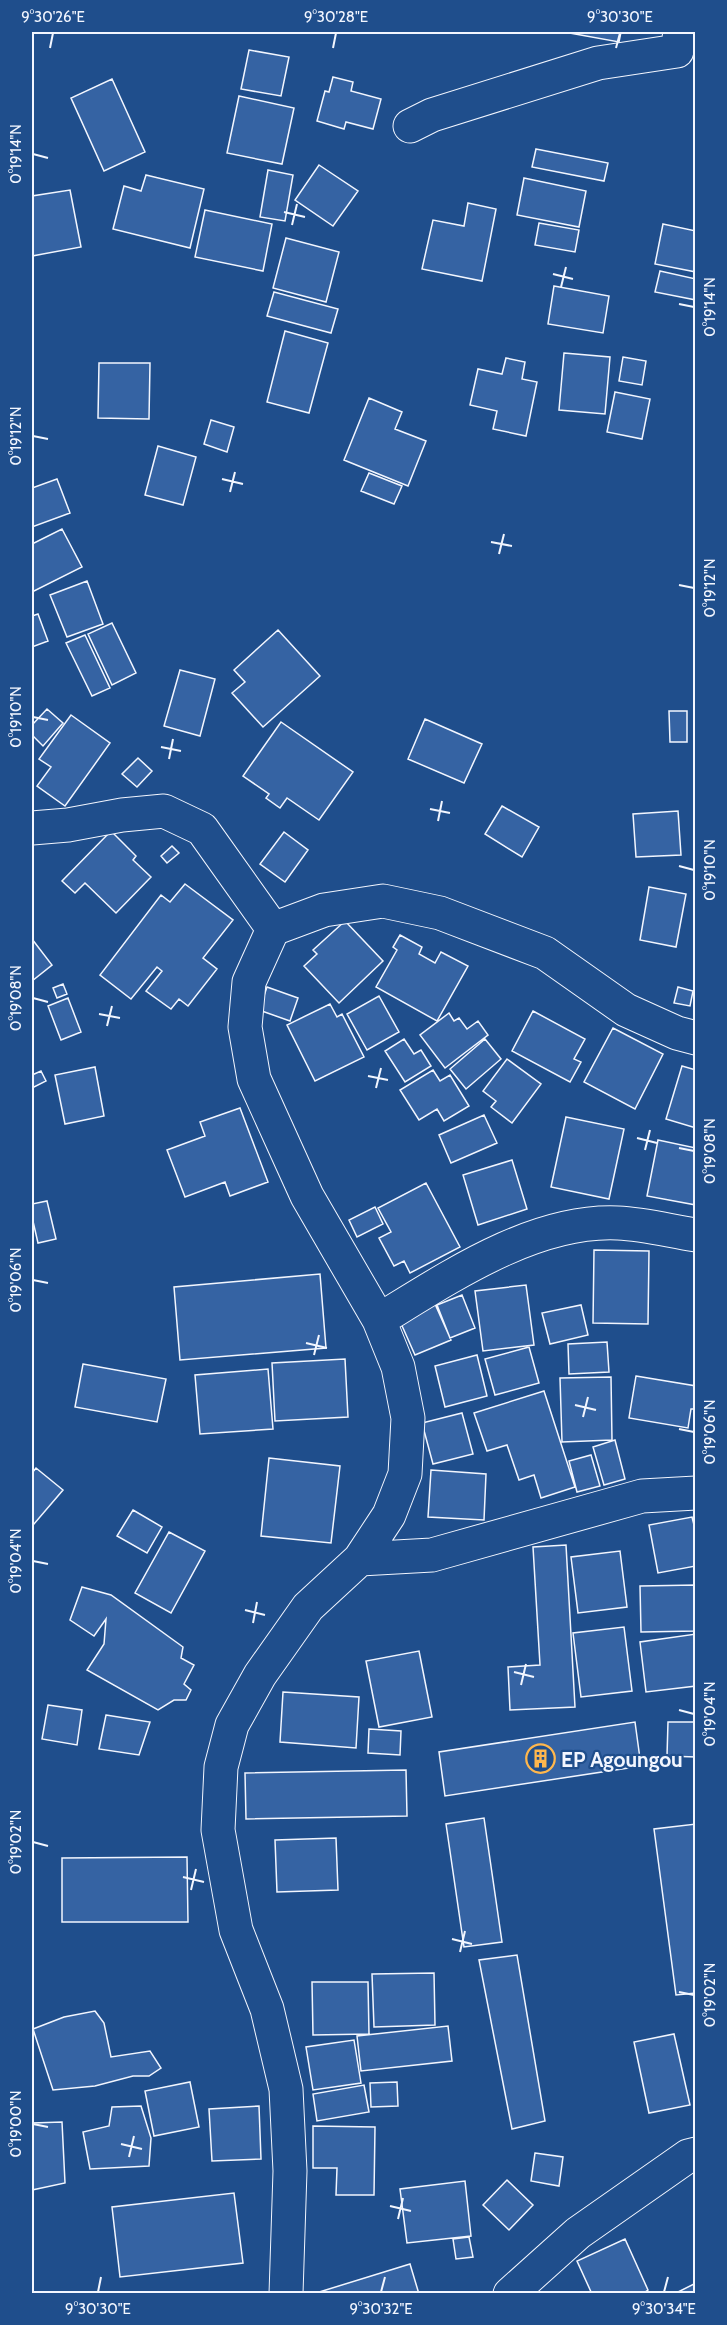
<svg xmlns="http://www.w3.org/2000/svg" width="727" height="2325" font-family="Cabin,sans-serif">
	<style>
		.building { fill: #3563a3; stroke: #f2f6ff; stroke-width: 1.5 }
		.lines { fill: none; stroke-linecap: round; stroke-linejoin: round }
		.minor-casing { stroke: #f2f6ff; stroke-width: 35 }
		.minor { stroke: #1f4e8c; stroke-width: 33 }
		.ticks { fill: none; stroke: #f2f6ff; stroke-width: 2 }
		.labels { text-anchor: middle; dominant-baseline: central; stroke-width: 4.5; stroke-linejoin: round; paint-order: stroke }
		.poi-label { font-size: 21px; font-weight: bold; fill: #f2f6ff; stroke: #1f4e8c; text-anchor: start }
		.neatline { fill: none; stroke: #f2f6ff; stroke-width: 2 }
		.ticks-label { font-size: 15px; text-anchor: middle; fill: #f2f6ff }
	</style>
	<rect width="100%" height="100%" fill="#1f4e8c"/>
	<!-- building -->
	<path class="building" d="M 564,32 L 621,32 L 619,42 Z
		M 249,50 L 289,57 L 281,96 L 241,89 Z
		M 333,77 L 353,82 L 351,91 L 381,99 L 373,129 L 346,122 L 344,129 L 317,121 L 325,91 L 329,92 Z
		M 112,79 L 145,152 L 104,171 L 71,98 Z
		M 239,96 L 294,108 L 282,164 L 227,153 Z
		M 536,149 L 608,163 L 604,181 L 532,167 Z
		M 319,165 L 358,191 L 333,226 L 295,200 Z
		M 268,170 L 293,175 L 285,221 L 260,217 Z
		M 146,175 L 204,189 L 190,248 L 113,229 L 124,186 L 141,191 Z
		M 524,178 L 586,191 L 579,227 L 517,215 Z
		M 70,190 L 81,247 L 32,256 L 32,196 Z
		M 468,203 L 496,209 L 482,281 L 422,269 L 433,220 L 464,226 Z
		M 205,210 L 272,224 L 263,271 L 195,257 Z
		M 539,223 L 579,230 L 575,252 L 535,245 Z
		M 663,224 L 696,231 L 696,272 L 655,264 Z
		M 286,238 L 339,252 L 326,302 L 273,288 Z
		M 660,271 L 696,279 L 696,300 L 655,292 Z
		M 554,286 L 609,296 L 603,333 L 548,324 Z
		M 274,292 L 338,309 L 331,333 L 267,316 Z
		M 285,331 L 328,343 L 309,413 L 267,402 Z
		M 564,353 L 610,357 L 605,414 L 559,410 Z
		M 623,357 L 646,361 L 642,385 L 619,381 Z
		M 506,358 L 525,362 L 522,379 L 537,382 L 526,436 L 493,429 L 497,411 L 470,405 L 478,369 L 502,374 Z
		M 99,363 L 150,363 L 149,419 L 98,418 Z
		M 615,392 L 650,399 L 642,439 L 607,432 Z
		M 369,398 L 402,412 L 395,429 L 426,441 L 408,486 L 344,460 Z
		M 211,420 L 234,427 L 227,452 L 204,444 Z
		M 158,446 L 196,457 L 183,505 L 145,495 Z
		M 369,473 L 402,486 L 394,504 L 361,491 Z
		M 57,479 L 70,513 L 32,527 L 32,488 Z
		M 62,529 L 82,567 L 32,592 L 32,544 Z
		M 87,581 L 103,624 L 67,637 L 50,595 Z
		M 38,614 L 48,641 L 32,647 L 32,616 Z
		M 112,623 L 136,673 L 112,685 L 88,634 Z
		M 278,630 L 320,676 L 263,727 L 232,693 L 245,682 L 234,670 Z
		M 85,635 L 110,688 L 92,696 L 66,643 Z
		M 180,670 L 215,679 L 200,736 L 164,726 Z
		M 47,709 L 63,723 L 43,746 L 32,735 L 32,725 Z
		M 669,711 L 687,711 L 687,742 L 670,742 Z
		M 71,715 L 110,743 L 65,806 L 37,786 L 51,767 L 39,759 Z
		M 425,719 L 482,744 L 464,783 L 408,759 Z
		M 281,722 L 353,772 L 319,820 L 287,798 L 280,808 L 266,798 L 269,794 L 243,776 Z
		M 138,758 L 152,771 L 137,787 L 122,774 Z
		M 502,806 L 539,827 L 522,857 L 485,834 Z
		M 678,811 L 681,855 L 636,857 L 633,814 Z
		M 111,831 L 136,856 L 133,860 L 151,877 L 116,913 L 85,883 L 75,893 L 62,881 Z
		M 284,832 L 308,850 L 285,882 L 260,864 Z
		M 172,846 L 179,853 L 167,863 L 161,856 Z
		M 185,884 L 233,920 L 203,958 L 217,969 L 188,1006 L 179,999 L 171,1009 L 146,991 L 162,971 L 157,967 L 131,999 L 100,975 L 161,895 L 170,902 Z
		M 649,887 L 686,894 L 676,947 L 640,940 Z
		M 345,921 L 383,961 L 339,1003 L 304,966 L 317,954 L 313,950 Z
		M 400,935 L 422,947 L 419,954 L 435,963 L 441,952 L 468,966 L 437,1021 L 376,987 L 397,950 L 393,947 Z
		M 32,939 L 52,965 L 32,981 Z
		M 63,984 L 67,994 L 57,998 L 53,988 Z
		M 267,987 L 298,998 L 290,1021 L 259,1010 Z
		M 678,987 L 693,991 L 690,1006 L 674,1003 Z
		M 379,996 L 399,1032 L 367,1050 L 347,1014 Z
		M 68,998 L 81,1032 L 61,1040 L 48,1006 Z
		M 330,1004 L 337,1017 L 342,1014 L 364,1057 L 315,1081 L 287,1025 Z
		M 533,1011 L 585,1039 L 574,1059 L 581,1062 L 570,1082 L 512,1051 Z
		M 449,1013 L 454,1021 L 459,1018 L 467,1029 L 478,1021 L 488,1035 L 445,1068 L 420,1035 Z
		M 613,1028 L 663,1054 L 635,1109 L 584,1082 Z
		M 404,1039 L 414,1054 L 421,1050 L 431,1066 L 405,1082 L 385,1051 Z
		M 485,1039 L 501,1059 L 466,1089 L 450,1069 Z
		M 507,1059 L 541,1084 L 512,1123 L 491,1107 L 496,1101 L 483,1091 Z
		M 682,1066 L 696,1070 L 696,1128 L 666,1119 Z
		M 95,1067 L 104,1116 L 65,1124 L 55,1075 Z
		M 433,1070 L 440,1081 L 450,1075 L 469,1106 L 444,1121 L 437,1109 L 419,1120 L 400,1090 Z
		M 41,1071 L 46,1081 L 32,1088 L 32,1075 Z
		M 240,1108 L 268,1182 L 230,1196 L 225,1182 L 185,1197 L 167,1150 L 205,1136 L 200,1122 Z
		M 484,1115 L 497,1143 L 451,1163 L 439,1135 Z
		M 566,1117 L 624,1129 L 609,1199 L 551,1187 Z
		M 658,1140 L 696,1148 L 696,1205 L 647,1196 Z
		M 512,1160 L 527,1209 L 478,1225 L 463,1175 Z
		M 426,1183 L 460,1247 L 410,1273 L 404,1261 L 394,1266 L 379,1238 L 391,1232 L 378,1208 Z
		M 47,1201 L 56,1239 L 38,1243 L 32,1217 L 32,1204 Z
		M 375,1207 L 383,1224 L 357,1237 L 349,1220 Z
		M 594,1250 L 649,1251 L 648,1324 L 593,1323 Z
		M 320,1274 L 326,1348 L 180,1360 L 174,1287 Z
		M 526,1285 L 534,1345 L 483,1351 L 475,1291 Z
		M 462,1295 L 475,1328 L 450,1338 L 437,1305 Z
		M 435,1304 L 451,1340 L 415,1355 L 399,1319 Z
		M 581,1305 L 588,1335 L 550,1344 L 542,1313 Z
		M 607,1342 L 609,1372 L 569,1374 L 568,1344 Z
		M 529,1347 L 539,1383 L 495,1395 L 485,1359 Z
		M 477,1355 L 487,1396 L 445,1407 L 435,1366 Z
		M 345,1359 L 348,1417 L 275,1421 L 272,1363 Z
		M 83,1364 L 166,1379 L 157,1422 L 75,1407 Z
		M 268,1369 L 273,1429 L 200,1434 L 195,1375 Z
		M 636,1376 L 696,1386 L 696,1409 L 691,1409 L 688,1428 L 629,1418 Z
		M 611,1377 L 612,1440 L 562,1442 L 560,1378 Z
		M 544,1391 L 575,1487 L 541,1498 L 534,1475 L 519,1480 L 507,1445 L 487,1451 L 474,1413 Z
		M 462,1413 L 473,1454 L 433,1464 L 422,1423 Z
		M 615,1440 L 625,1479 L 604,1485 L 593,1447 Z
		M 591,1455 L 600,1486 L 577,1492 L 569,1461 Z
		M 269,1458 L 340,1466 L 331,1543 L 261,1536 Z
		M 36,1468 L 63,1490 L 34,1524 L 32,1522 L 32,1473 Z
		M 431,1470 L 486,1474 L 484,1520 L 428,1517 Z
		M 133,1510 L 162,1527 L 147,1553 L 117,1536 Z
		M 692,1517 L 696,1533 L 696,1566 L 658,1573 L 649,1525 Z
		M 169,1532 L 205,1551 L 171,1613 L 135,1593 Z
		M 566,1545 L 575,1707 L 510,1710 L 508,1667 L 540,1665 L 533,1547 Z
		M 620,1551 L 627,1607 L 578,1613 L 571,1557 Z
		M 696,1585 L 696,1631 L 641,1632 L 640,1586 Z
		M 82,1587 L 111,1595 L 183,1647 L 181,1658 L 194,1665 L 184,1684 L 191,1690 L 186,1700 L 174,1700 L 158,1710 L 87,1670 L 104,1644 L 106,1619 L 94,1636 L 70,1620 Z
		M 624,1627 L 632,1691 L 581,1697 L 573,1633 Z
		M 696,1634 L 696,1686 L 646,1692 L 640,1642 Z
		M 419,1651 L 432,1717 L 379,1727 L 366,1661 Z
		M 283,1692 L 359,1697 L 356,1748 L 280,1742 Z
		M 48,1705 L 82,1710 L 77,1745 L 42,1739 Z
		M 106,1715 L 150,1722 L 139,1755 L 99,1749 Z
		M 635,1722 L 641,1766 L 445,1796 L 439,1752 Z
		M 668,1722 L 696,1722 L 696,1757 L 667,1756 Z
		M 369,1729 L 401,1731 L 400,1755 L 368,1753 Z
		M 406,1770 L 407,1816 L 246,1819 L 245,1773 Z
		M 484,1818 L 502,1942 L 464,1947 L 446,1824 Z
		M 696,1824 L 696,1993 L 676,1995 L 654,1829 Z
		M 336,1838 L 338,1890 L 277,1892 L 275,1840 Z
		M 187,1857 L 188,1922 L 62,1922 L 62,1858 Z
		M 517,1955 L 545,2121 L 512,2129 L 479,1960 Z
		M 434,1973 L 435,2025 L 374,2027 L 372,1974 Z
		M 312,1982 L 368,1982 L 369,2034 L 313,2035 Z
		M 95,2011 L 104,2023 L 111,2057 L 150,2051 L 161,2068 L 149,2076 L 133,2076 L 95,2086 L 53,2090 L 33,2029 L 64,2017 Z
		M 448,2026 L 452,2061 L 361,2071 L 357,2036 Z
		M 674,2034 L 690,2105 L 649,2113 L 634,2042 Z
		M 354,2040 L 361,2083 L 313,2090 L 306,2047 Z
		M 190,2082 L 199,2127 L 154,2136 L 145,2091 Z
		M 397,2082 L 398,2106 L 371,2107 L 370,2083 Z
		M 364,2085 L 369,2112 L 317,2121 L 313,2094 Z
		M 141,2106 L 151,2138 L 149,2166 L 90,2169 L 83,2132 L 109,2126 L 112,2107 Z
		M 259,2106 L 261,2159 L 212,2161 L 209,2109 Z
		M 62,2122 L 65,2183 L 32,2190 L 32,2123 Z
		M 313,2126 L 375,2127 L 374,2195 L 336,2195 L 337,2168 L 313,2168 Z
		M 535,2153 L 563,2157 L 559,2186 L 531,2181 Z
		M 507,2180 L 533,2205 L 509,2230 L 483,2205 Z
		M 465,2181 L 471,2236 L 407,2243 L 400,2189 Z
		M 234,2193 L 243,2263 L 120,2277 L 112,2207 Z
		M 469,2237 L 473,2257 L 456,2259 L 453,2239 Z
		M 625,2239 L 648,2290 L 642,2294 L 592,2294 L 577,2261 Z
		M 410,2264 L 419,2294 L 316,2293 Z
		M 696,2283 L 696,2294 L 674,2294 Z"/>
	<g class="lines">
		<defs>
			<path id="minor" d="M 410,126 L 432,115 L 598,63 L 677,51 L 680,32
				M 32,828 L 68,825 L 122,815 L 164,811 L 202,829 L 273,929
				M 379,1320 C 448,1278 534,1219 618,1223 C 644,1224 670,1231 696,1235
				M 360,1559 L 432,1555 L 642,1496 L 696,1493
				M 286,2294 L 290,2171 L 286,2089 L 267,2009 L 236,1930 L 218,1830 L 221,1767 L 232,1725 L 260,1675 L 308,1607 L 360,1559 L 389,1515 L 405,1474 L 408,1418 L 398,1367 L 379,1320 L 307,1196 L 254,1079 L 245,1027 L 249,982 L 273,929 L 324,910 L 383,901 L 440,913 L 545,953 L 626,1010 L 677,1033 L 696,1038
				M 510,2294 L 578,2233 L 688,2156 L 696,2154"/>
		</defs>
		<!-- minor casing -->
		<use href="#minor" class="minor-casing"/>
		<!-- minor -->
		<use href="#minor" class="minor"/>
	</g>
	<!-- ticks -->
	<path class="ticks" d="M 50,48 L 53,33M 333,48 L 336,33M 616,48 L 620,33M 33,154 L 48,158M 284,212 L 305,217M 292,225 L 297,204M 553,274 L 573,279M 561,287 L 566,267M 679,304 L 694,307M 33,436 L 48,439M 222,479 L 243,484M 230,492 L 235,472M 491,542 L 512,546M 499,554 L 504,534M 679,585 L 694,588M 33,717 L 48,720M 161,747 L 181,751M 169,759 L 173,739M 430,809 L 450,813M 438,821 L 442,801M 679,866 L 694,870M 33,998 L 48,1002M 99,1014 L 120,1018M 107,1026 L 112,1006M 368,1076 L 388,1080M 376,1088 L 381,1068M 637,1138 L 657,1143M 679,1148 L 694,1151M 645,1150 L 650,1130M 33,1280 L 48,1283M 306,1343 L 327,1348M 314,1355 L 319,1335M 575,1405 L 596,1410M 583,1417 L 588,1397M 679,1429 L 694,1432M 33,1561 L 48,1564M 245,1610 L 265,1615M 253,1623 L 257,1602M 514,1672 L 534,1677M 521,1685 L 526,1664M 679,1710 L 694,1714M 33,1842 L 48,1846M 183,1877 L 204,1882M 191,1890 L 196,1869M 452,1939 L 472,1944M 460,1952 L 465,1931M 679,1992 L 694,1995M 33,2124 L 48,2127M 121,2144 L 142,2149M 129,2157 L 134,2136M 390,2206 L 411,2211M 398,2219 L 403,2198M 98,2292 L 101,2277M 381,2292 L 385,2277M 664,2292 L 668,2277"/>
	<!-- icons -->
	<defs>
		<symbol id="building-ring" viewBox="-11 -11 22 22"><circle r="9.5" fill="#1f4e8c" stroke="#ffb74d" stroke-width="1.5"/><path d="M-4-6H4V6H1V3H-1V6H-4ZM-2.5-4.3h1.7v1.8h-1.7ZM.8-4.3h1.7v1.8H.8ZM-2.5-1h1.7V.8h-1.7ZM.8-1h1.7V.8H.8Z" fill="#ffb74d"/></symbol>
	</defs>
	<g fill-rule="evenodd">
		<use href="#building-ring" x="524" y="1742" width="33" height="33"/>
	</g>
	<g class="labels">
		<!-- poi labels -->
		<g class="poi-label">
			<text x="561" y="1759">EP Agoungou</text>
		</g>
	</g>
	<!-- border -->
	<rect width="727" height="2325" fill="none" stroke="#1f4e8c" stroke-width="66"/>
	<rect x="33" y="33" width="661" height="2259" class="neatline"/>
	<g class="ticks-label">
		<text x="53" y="22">9°30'26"E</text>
		<text x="336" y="22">9°30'28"E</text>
		<text x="620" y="22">9°30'30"E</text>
		<text transform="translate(16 154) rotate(-90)" y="5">0°19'14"N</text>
		<text transform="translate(710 307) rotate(-90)" y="5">0°19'14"N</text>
		<text transform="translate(16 436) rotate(-90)" y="5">0°19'12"N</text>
		<text transform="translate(710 588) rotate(-90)" y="5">0°19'12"N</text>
		<text transform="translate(16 717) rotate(-90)" y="5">0°19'10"N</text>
		<text transform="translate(710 870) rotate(-90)" y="5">0°19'10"N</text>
		<text transform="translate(16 998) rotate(-90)" y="5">0°19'08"N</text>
		<text transform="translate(710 1151) rotate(-90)" y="5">0°19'08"N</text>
		<text transform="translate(16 1280) rotate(-90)" y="5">0°19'06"N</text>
		<text transform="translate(710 1432) rotate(-90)" y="5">0°19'06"N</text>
		<text transform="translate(16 1561) rotate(-90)" y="5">0°19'04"N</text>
		<text transform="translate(710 1714) rotate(-90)" y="5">0°19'04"N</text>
		<text transform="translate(16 1842) rotate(-90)" y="5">0°19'02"N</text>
		<text transform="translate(710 1995) rotate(-90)" y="5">0°19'02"N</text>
		<text transform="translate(16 2124) rotate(-90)" y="5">0°19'00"N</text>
		<text x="98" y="2314">9°30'30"E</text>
		<text x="381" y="2314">9°30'32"E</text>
		<text x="664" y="2314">9°30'34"E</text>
	</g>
</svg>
